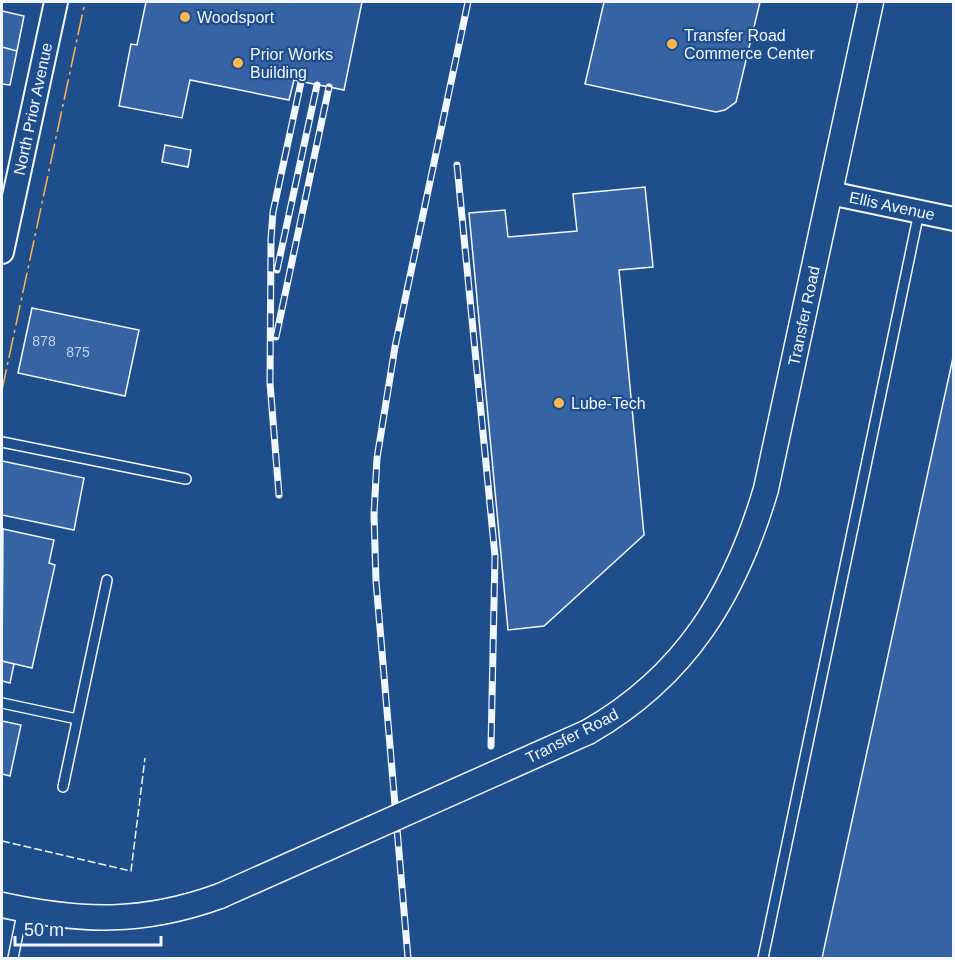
<svg xmlns="http://www.w3.org/2000/svg" width="955" height="960" font-family="Arial,sans-serif">
	<style>
		.building { fill: #3563a3; stroke: #f2f6ff; stroke-width: 1.5 }
		.lines { fill: none; stroke-linecap: round; stroke-linejoin: round }
		.service-casing { stroke: #f2f6ff; stroke-width: 12 }
		.tertiary-casing { stroke: #f2f6ff; stroke-width: 26 }
		.secondary-casing { stroke: #f2f6ff; stroke-width: 27 }
		.service { stroke: #1f4e8c; stroke-width: 9 }
		.tertiary { stroke: #1f4e8c; stroke-width: 22 }
		.secondary { stroke: #1f4e8c; stroke-width: 24 }
		.rail-casing { stroke: #f2f6ff; stroke-width: 7 }
		.rail { stroke: #1f4e8c; stroke-width: 4.5; stroke-dasharray: 14; stroke-linecap: butt }
		.secondary-bridge-casing { stroke: #f2f6ff; stroke-width: 27; stroke-linecap: butt }
		.secondary-bridge { stroke: #1f4e8c; stroke-width: 24 }
		.fence { stroke: #f2f6ff; stroke-width: 1.5; stroke-dasharray: 8 3; stroke-linecap: butt }
		.power { stroke: #ffb74d; stroke-width: 1.5; stroke-dasharray: 21 4.5 3 4.5; stroke-linecap: butt }
		.poi-dot { fill: #ffb74d; stroke: #1f4e8c; stroke-width: 2 }
		.labels { text-anchor: middle; dominant-baseline: central; stroke-width: 4.5; stroke-linejoin: round; paint-order: stroke }
		.number-label { font-size: 14px; fill: #c3d1e8 }
		.poi-label { font-size: 16px; fill: #f2f6ff; stroke: #1f4e8c; text-anchor: start }
		.street-label { font-size: 16px; fill: #f2f6ff; stroke: #1f4e8c }
	</style>
	<rect width="100%" height="100%" fill="#1f4e8c"/>
	<!-- building -->
	<path class="building" d="M 146,2 L 362,2 L 344,90 L 294,80 L 289,100 L 190,80 L 182,118 L 119,106 L 131,44 L 137,45 Z
		M 604,2 L 760,2 L 736,102 L 725,110 L 716,112 L 585,84 Z
		M 2,11 L 24,16 L 17,51 L 2,47 Z
		M 2,11 L 24,16 L 10,85 L 2,84 Z
		M 2,47 L 17,51 L 10,85 L 2,84 Z
		M 165,145 L 191,150 L 188,167 L 162,162 Z
		M 645,187 L 653,267 L 619,270 L 644,535 L 544,626 L 508,630 L 469,213 L 505,210 L 508,237 L 577,231 L 573,194 Z
		M 32,308 L 139,330 L 125,396 L 18,373 Z
		M 954,353 L 954,958 L 822,958 Z
		M 2,461 L 84,478 L 74,530 L 2,515 Z
		M 3,529 L 54,540 L 49,563 L 55,565 L 32,668 L 2,661 Z
		M 2,661 L 14,664 L 10,683 L 2,681 Z
		M 2,721 L 21,725 L 10,776 L 2,774 Z"/>
	<g class="lines">
		<defs>
			<path id="service" d="M 2,442 L 186,479
				M 2,703 L 77,719
				M 63,787 L 107,580
				M 13,958 L 23,909
				M 763,958 L 919,212"/>
			<path id="tertiary" d="M 830,193 L 954,219
				M 2,252 L 56,2"/>
			<path id="secondary" d="M 588,732 C 686,676 735,594 766,489 L 871,2
				M 2,905 C 81,922 143,924 220,896"/>
		</defs>
		<!-- service casing -->
		<use href="#service" class="service-casing"/>
		<!-- tertiary casing -->
		<use href="#tertiary" class="tertiary-casing"/>
		<!-- secondary casing -->
		<use href="#secondary" class="secondary-casing"/>
		<!-- service -->
		<use href="#service" class="service"/>
		<!-- tertiary -->
		<use href="#tertiary" class="tertiary"/>
		<!-- secondary -->
		<use href="#secondary" class="secondary"/>
		<defs>
			<path id="rail" d="M 457,165 L 495,556 L 491,746
				M 277,270 L 317,85
				M 276,337 L 329,87
				M 279,495 L 270,383 L 271,239 L 273,212 L 301,82
				M 408,958 L 376,581 L 374,515 L 377,458 L 395,347 L 468,2"/>
		</defs>
		<!-- rail casing -->
		<use href="#rail" class="rail-casing"/>
		<!-- rail -->
		<use href="#rail" class="rail"/>
		<defs>
			<path id="secondary-bridge" d="M 220,896 L 588,732"/>
		</defs>
		<!-- secondary-bridge casing -->
		<use href="#secondary-bridge" class="secondary-bridge-casing"/>
		<!-- secondary-bridge -->
		<use href="#secondary-bridge" class="secondary-bridge"/>
		<!-- fence -->
		<path class="fence" d="M 2,841 L 131,871 L 145,758"/>
		<!-- power -->
		<path class="power" d="M 2,390 L 85,2"/>
	</g>
	<!-- markers -->
	<g class="poi-dot">
		<circle cx="185" cy="17" r="6"/>
		<circle cx="672" cy="44" r="6"/>
		<circle cx="238" cy="63" r="6"/>
		<circle cx="559" cy="403" r="6"/>
	</g>
	<g class="labels">
		<!-- number labels -->
		<g class="number-label">
			<text x="44" y="341">878</text>
			<text x="78" y="352">875</text>
		</g>
		<!-- poi labels -->
		<g class="poi-label">
			<text x="197" y="17">Woodsport</text>
			<text x="684" y="35">Transfer Road<tspan x="684" dy="18">Commerce Center</tspan></text>
			<text x="250" y="54">Prior Works<tspan x="250" dy="18">Building</tspan></text>
			<text x="571" y="403">Lube-Tech</text>
		</g>
		<!-- street labels -->
		<g class="street-label">
			<text transform="translate(33 109) rotate(-78)">North Prior Avenue</text>
			<text transform="translate(892 206) rotate(12)">Ellis Avenue</text>
			<text transform="translate(804 316) rotate(-78)">Transfer Road</text>
			<text transform="translate(572 736) rotate(-27)">Transfer Road</text>
		</g>
	</g>
	<!-- border -->
	<rect width="955" height="960" fill="none" stroke="#f2f6ff" stroke-width="6"/>
	<!-- scale -->
	<path d="M15 936v9h146v-9" fill="none" stroke="#f2f6ff" stroke-width="3"/>
	<text x="24" y="936" font-size="18" fill="#f2f6ff" stroke="#1f4e8c" stroke-width="4.5" paint-order="stroke">50 m</text>
</svg>
